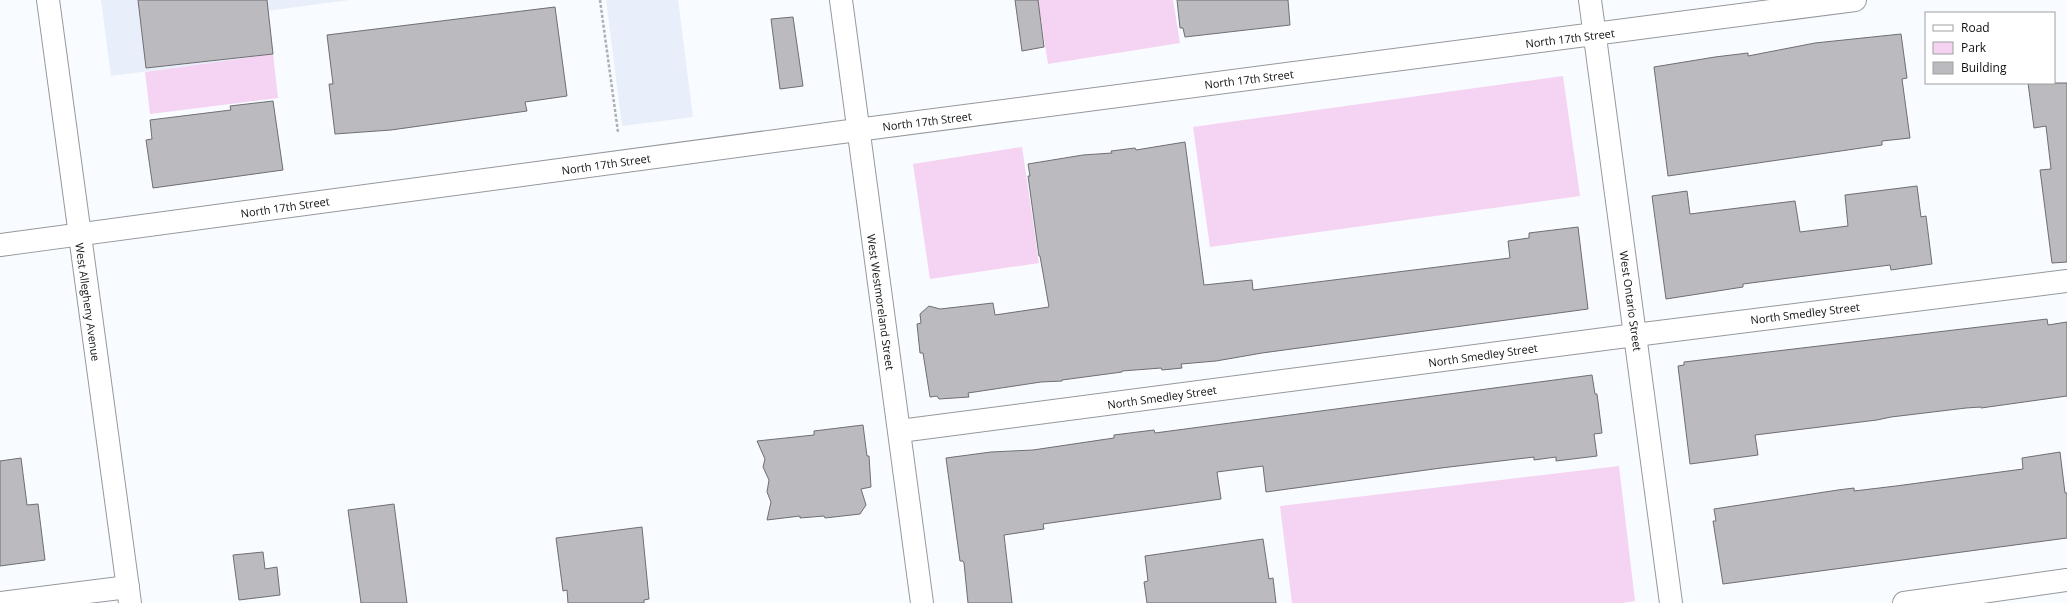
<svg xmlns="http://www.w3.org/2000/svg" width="2067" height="603" font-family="'Open Sans',sans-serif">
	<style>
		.built { fill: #e8effa }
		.green { fill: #f5d3f2 }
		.building { fill: #bbbabe; stroke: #6f6e72 }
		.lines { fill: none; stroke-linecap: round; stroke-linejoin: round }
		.minor-casing { stroke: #96989c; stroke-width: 24 }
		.major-casing { stroke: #96989c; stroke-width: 24 }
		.path { stroke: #adafb2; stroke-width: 2.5; stroke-dasharray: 3 2; stroke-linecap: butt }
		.minor { stroke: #fff; stroke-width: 22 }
		.major { stroke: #fff; stroke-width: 22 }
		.labels { text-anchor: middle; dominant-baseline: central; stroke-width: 4; stroke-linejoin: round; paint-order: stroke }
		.street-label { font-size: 11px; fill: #0f1011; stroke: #fff }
	</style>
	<rect width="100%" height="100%" fill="#f8fbff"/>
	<!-- built -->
	<path class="built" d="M 101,0 L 349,0 L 267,11 L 272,55 L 111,76 Z
		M 606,0 L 678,0 L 693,117 L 622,126 Z"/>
	<!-- green -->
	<path class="green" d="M 1038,0 L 1173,0 L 1180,43 L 1048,64 Z
		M 273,54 L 278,98 L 150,114 L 145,72 Z
		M 1563,76 L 1580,196 L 1210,247 L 1193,127 Z
		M 1022,147 L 1039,263 L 930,279 L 913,164 Z
		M 1619,466 L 1635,601 L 1622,603 L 1292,603 L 1280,506 Z"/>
	<!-- building -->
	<path class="building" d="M 138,0 L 267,0 L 273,54 L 146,68 Z
		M 1015,0 L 1038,0 L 1044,47 L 1022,51 Z
		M 1177,0 L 1288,0 L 1290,25 L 1185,37 L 1183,28 L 1180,28 Z
		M 555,7 L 567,96 L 525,102 L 527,111 L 391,130 L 335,134 L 329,84 L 333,84 L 327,35 Z
		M 793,17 L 803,86 L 780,89 L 771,19 Z
		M 1901,34 L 1907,78 L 1902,79 L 1910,138 L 1882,141 L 1882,145 L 1668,176 L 1654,67 L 1715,57 L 1748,53 L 1748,56 L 1815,43 Z
		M 2028,83 L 2067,83 L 2067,262 L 2052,263 L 2040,170 L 2051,169 L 2046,126 L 2034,128 Z
		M 273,101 L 283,170 L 153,188 L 146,140 L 152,139 L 150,120 L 231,110 L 230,106 Z
		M 1185,142 L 1204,285 L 1252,280 L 1253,290 L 1510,258 L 1508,241 L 1529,238 L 1529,233 L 1578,227 L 1588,309 L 1262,353 L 1216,361 L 1181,364 L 1182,368 L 1162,370 L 1161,368 L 1122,371 L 1122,372 L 1062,380 L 1062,381 L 1041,382 L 968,393 L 969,397 L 939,399 L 937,396 L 930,397 L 923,353 L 920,353 L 917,324 L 921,323 L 920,314 L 929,306 L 940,309 L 993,303 L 995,315 L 1049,307 L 1040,256 L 1039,256 L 1028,176 L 1030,176 L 1028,164 L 1083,155 L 1112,153 L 1111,151 L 1135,148 L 1136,150 Z
		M 1917,186 L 1921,217 L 1926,216 L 1932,264 L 1891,270 L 1890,265 L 1743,284 L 1743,287 L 1666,299 L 1652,196 L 1687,191 L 1690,214 L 1795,201 L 1800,232 L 1848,226 L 1845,195 Z
		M 2047,319 L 2048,325 L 2067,322 L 2067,396 L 1981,408 L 1981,407 L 1966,408 L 1891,417 L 1877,420 L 1755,435 L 1758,455 L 1690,464 L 1678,366 L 1684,365 L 1684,362 Z
		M 1592,375 L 1595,394 L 1597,394 L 1602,433 L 1594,434 L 1597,456 L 1556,461 L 1556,457 L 1534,460 L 1534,457 L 1441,468 L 1266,492 L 1263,466 L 1217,472 L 1221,499 L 1043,524 L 1044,529 L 1004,535 L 1012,603 L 968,603 L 964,563 L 963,561 L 960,561 L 946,458 L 991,452 L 1033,450 L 1114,438 L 1114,435 L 1154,430 L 1155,433 Z
		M 863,425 L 867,456 L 869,456 L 871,487 L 861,489 L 866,505 L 860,514 L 825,518 L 824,516 L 800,518 L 800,516 L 767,520 L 771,502 L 767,492 L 769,480 L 763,467 L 765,459 L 757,441 L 814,435 L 814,431 Z
		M 2060,452 L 2065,493 L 2067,493 L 2067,538 L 1723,584 L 1713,521 L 1716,521 L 1714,509 L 1838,490 L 1854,488 L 1854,491 L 1896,486 L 2023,469 L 2022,458 Z
		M 21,458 L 27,505 L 38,504 L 45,560 L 0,566 L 0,461 Z
		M 394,504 L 407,603 L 361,603 L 348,510 Z
		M 642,527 L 649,599 L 644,600 L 644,603 L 568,603 L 567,590 L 563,591 L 556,538 Z
		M 1263,539 L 1269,579 L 1273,578 L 1276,603 L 1147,603 L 1144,582 L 1148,581 L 1145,556 Z
		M 263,552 L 265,569 L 277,567 L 280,595 L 239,600 L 233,555 Z"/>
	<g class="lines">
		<defs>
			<path id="minor" d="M 841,0 L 922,603
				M 1590,0 L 1671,603
				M 0,245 L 857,130 L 1855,0
				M 900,431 L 1635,335 L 2067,281
				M 0,603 L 128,587
				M 1904,603 L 2067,580"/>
			<path id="major" d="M 48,0 L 130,603"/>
		</defs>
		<!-- minor casing -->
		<use href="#minor" class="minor-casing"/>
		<!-- major casing -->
		<use href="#major" class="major-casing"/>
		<!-- path -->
		<path class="path" d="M 600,0 L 618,132"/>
		<!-- minor -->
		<use href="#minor" class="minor"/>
		<!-- major -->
		<use href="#major" class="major"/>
	</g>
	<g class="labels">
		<!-- street labels -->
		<g class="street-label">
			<text transform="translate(1570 38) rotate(-7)">North 17th Street</text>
			<text transform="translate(1249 79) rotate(-7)">North 17th Street</text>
			<text transform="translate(927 121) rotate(-7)">North 17th Street</text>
			<text transform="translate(606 164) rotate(-8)">North 17th Street</text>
			<text transform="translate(285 207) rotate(-8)">North 17th Street</text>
			<text transform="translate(1631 301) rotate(82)">West Ontario Street</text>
			<text transform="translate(88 302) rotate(82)">West Allegheny Avenue</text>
			<text transform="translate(881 302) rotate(82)">West Westmoreland Street</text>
			<text transform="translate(1805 313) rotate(-7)">North Smedley Street</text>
			<text transform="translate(1483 355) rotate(-8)">North Smedley Street</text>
			<text transform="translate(1162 397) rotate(-8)">North Smedley Street</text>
		</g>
	</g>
	<!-- legend -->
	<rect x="1925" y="12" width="130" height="72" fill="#ffffff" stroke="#9f9fa0"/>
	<rect x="1933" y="25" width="20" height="6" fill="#ffffff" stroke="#9f9fa0"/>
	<text x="1961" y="32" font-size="12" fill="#0f1011">Road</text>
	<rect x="1933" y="42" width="20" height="12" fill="#f5d3f2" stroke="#9f9fa0"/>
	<text x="1961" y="52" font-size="12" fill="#0f1011">Park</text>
	<rect x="1933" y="62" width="20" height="12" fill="#bbbabe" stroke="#9f9fa0"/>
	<text x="1961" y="72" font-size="12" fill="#0f1011">Building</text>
</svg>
